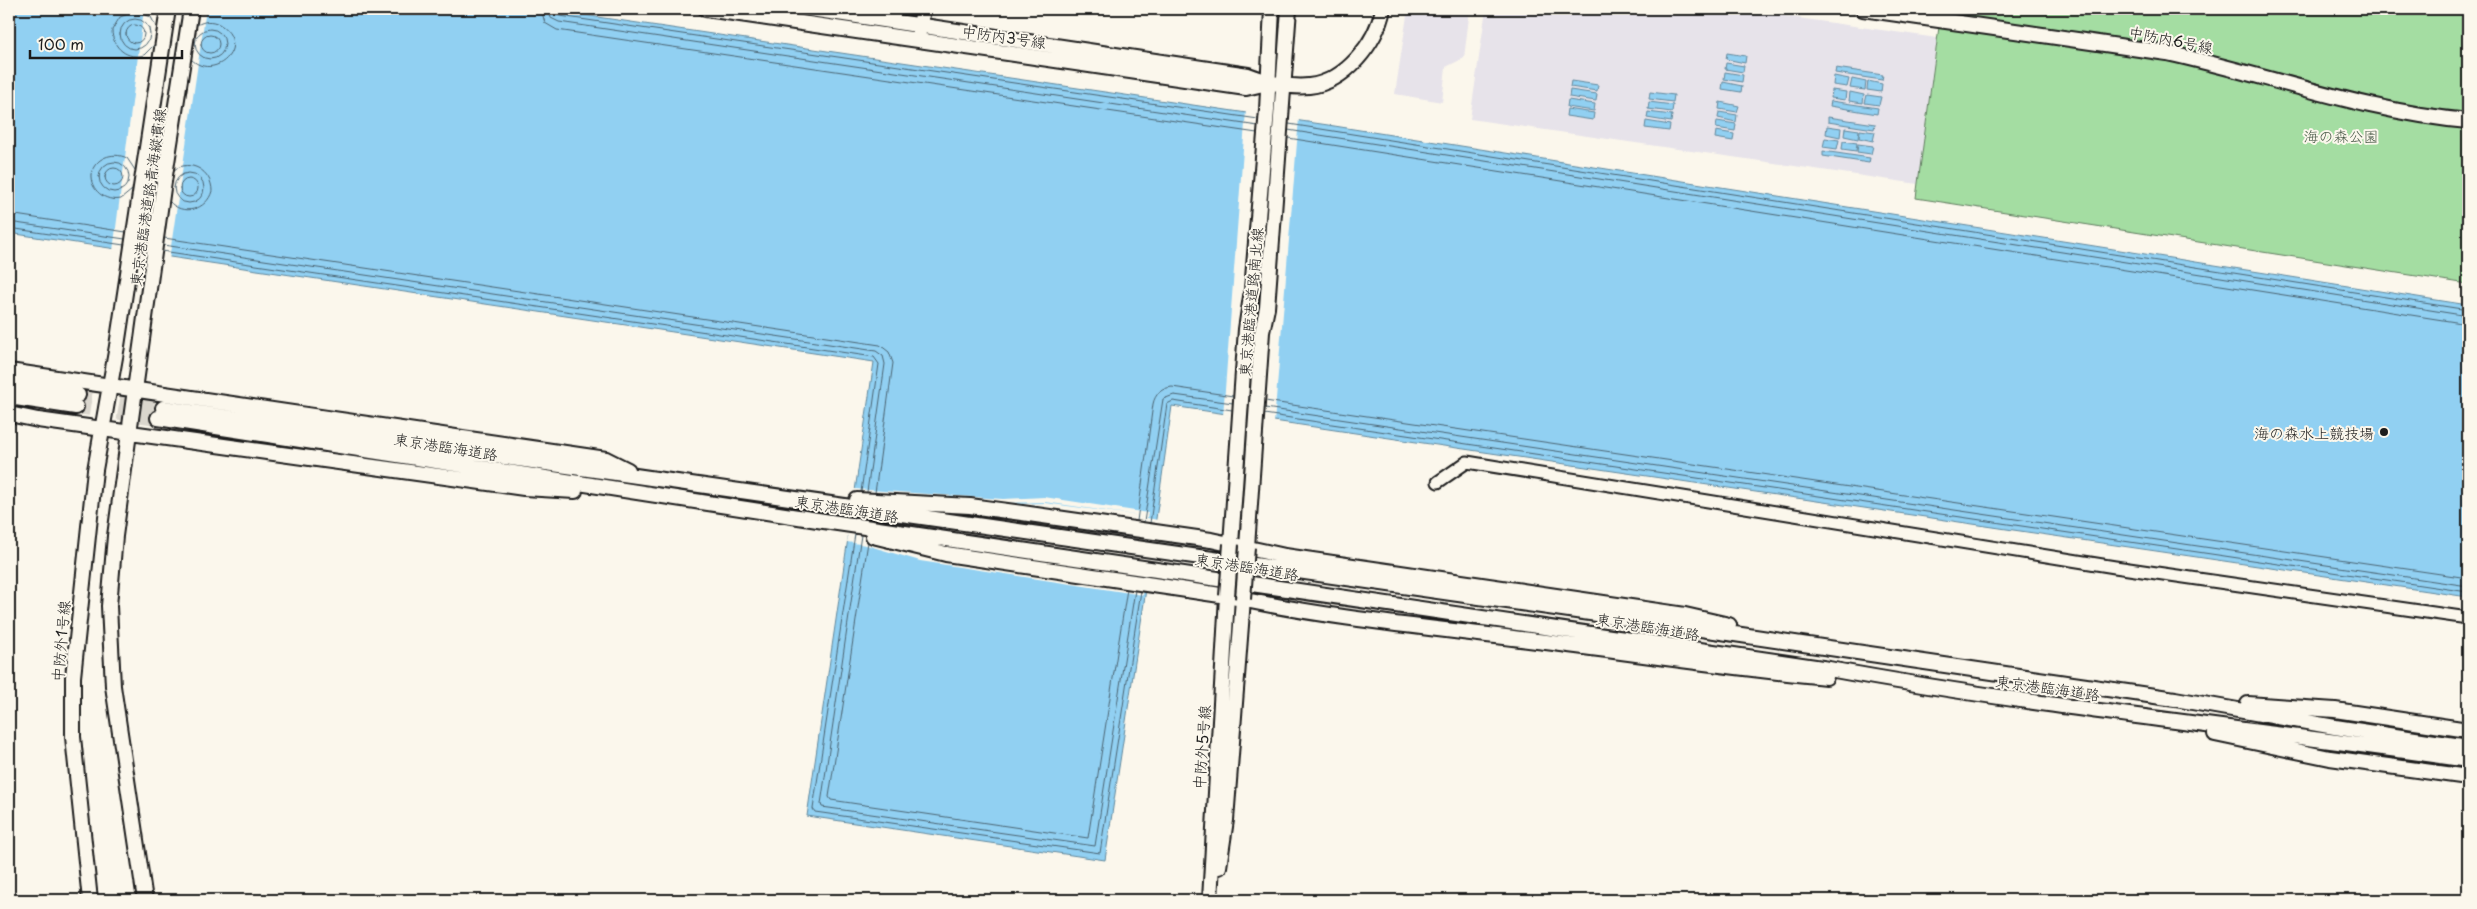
<svg xmlns="http://www.w3.org/2000/svg" width="2477" height="909" font-family="'Playpen Sans','Klee One',sans-serif">
	<style>
		.built { fill: #e7e3ea }
		.green { fill: #a4dda2; stroke: #607c5f }
		.water { fill: #91d0f2; stroke: #62889c }
		.pier { fill: #fbf7ec; fill-rule: evenodd }
		.lines { fill: none; stroke-linecap: round; stroke-linejoin: round }
		.shore { stroke: #4b6472; stroke-width: 1 }
		.tertiary-tunnel { stroke: #dad6cd; stroke-width: 14; stroke-dasharray: 14 7; stroke-linecap: butt }
		.minor-casing { stroke: #1c1c1c; stroke-width: 15 }
		.tertiary-casing { stroke: #1c1c1c; stroke-width: 18 }
		.minor { stroke: #fbf7ec; stroke-width: 11 }
		.tertiary { stroke: #fbf7ec; stroke-width: 14 }
		.tertiary-bridge-casing { stroke: #1c1c1c; stroke-width: 18; stroke-linecap: butt }
		.tertiary-bridge { stroke: #fbf7ec; stroke-width: 14 }
		.poi-dot { fill: #1c1c1c; stroke: #fbf7ec; stroke-width: 2 }
		.labels { text-anchor: middle; dominant-baseline: central; stroke-width: 4; stroke-linejoin: round; paint-order: stroke }
		.street-label { font-size: 15px; fill: #1c1c1c; stroke: #fbf7ec }
		.park-label { font-size: 15px; fill: #455644; stroke: #fbf7ec }
		.poi-label { font-size: 15px; fill: #1c1c1c; stroke: #fbf7ec; text-anchor: end }
	</style>
	<rect width="100%" height="100%" fill="#fbf7ec"/>
	<filter id="ink" filterUnits="userSpaceOnUse"><feTurbulence type="fractalNoise" baseFrequency=".02" numOctaves="2"/><feDisplacementMap in="SourceGraphic" scale="10" xChannelSelector="R" yChannelSelector="G"/><feConvolveMatrix kernelMatrix="1 2 1 2 8 2 1 2 1" color-interpolation-filters="sRGB"/></filter>
	<g filter="url(#ink)">
		<!-- built -->
		<path class="built" d="M 1408,9 L 1470,9 L 1464,58 L 1446,67 L 1442,102 L 1395,94 Z
			M 1486,9 L 1736,9 L 1937,38 L 1918,184 L 1470,119 Z"/>
		<!-- green -->
		<path class="green" d="M 1925,9 L 2468,9 L 2468,284 L 1916,198 L 1941,12 Z"/>
		<!-- water -->
		<path class="water" d="M 9,9 L 543,9 L 1328,125 L 2468,305 L 2468,597 L 1172,406 L 1145,596 L 1105,860 L 807,816 L 874,362 L 9,233 Z
			M 1727,53 L 1746,56 L 1745,63 L 1726,59 Z
			M 1726,63 L 1744,66 L 1743,72 L 1725,69 Z
			M 1836,68 L 1883,75 L 1882,80 L 1835,73 Z
			M 1725,72 L 1743,75 L 1742,82 L 1724,79 Z
			M 1834,76 L 1849,79 L 1847,87 L 1833,85 Z
			M 1852,79 L 1866,82 L 1865,90 L 1850,88 Z
			M 1571,81 L 1598,85 L 1597,91 L 1570,87 Z
			M 1868,81 L 1882,84 L 1881,92 L 1867,90 Z
			M 1723,82 L 1742,86 L 1741,92 L 1722,89 Z
			M 1570,90 L 1597,94 L 1596,101 L 1569,97 Z
			M 1832,90 L 1846,92 L 1845,100 L 1831,98 Z
			M 1650,92 L 1674,95 L 1673,102 L 1649,99 Z
			M 1850,92 L 1864,95 L 1863,103 L 1849,101 Z
			M 1867,95 L 1881,97 L 1879,105 L 1865,103 Z
			M 1568,100 L 1595,104 L 1594,111 L 1567,107 Z
			M 1831,101 L 1878,108 L 1877,114 L 1830,106 Z
			M 1649,102 L 1673,105 L 1672,112 L 1648,109 Z
			M 1720,102 L 1739,106 L 1737,112 L 1719,109 Z
			M 1567,109 L 1594,113 L 1593,120 L 1566,116 Z
			M 1648,112 L 1672,115 L 1671,122 L 1647,118 Z
			M 1719,112 L 1737,115 L 1736,122 L 1718,118 Z
			M 1828,117 L 1875,124 L 1874,129 L 1828,122 Z
			M 1646,121 L 1670,125 L 1669,131 L 1645,128 Z
			M 1717,121 L 1736,124 L 1735,131 L 1716,128 Z
			M 1827,126 L 1841,128 L 1840,137 L 1826,134 Z
			M 1845,128 L 1859,130 L 1858,139 L 1844,136 Z
			M 1860,130 L 1875,132 L 1873,141 L 1859,138 Z
			M 1716,131 L 1734,134 L 1733,141 L 1715,138 Z
			M 1825,138 L 1839,140 L 1837,149 L 1823,147 Z
			M 1843,141 L 1857,143 L 1856,151 L 1842,149 Z
			M 1858,144 L 1873,146 L 1871,154 L 1857,152 Z
			M 1823,151 L 1870,158 L 1869,163 L 1823,156 Z"/>
		<!-- pier -->
		<path class="pier" d="M 144,9 L 206,9 L 169,260 L 113,251 Z
			M 1246,110 L 1299,118 L 1274,423 L 1223,416 Z
			M 854,489 L 1003,499 L 1044,497 L 1148,513 L 1147,518 L 1158,520 L 1149,590 L 1144,589 L 1143,595 L 920,561 L 866,545 L 847,542 ZM 972,501 L 1004,503 L 1045,502 L 1141,516 L 1045,503 L 1005,504 ZM 969,513 L 1138,536 L 1138,538 Z"/>
		<g class="lines">
			<!-- shore -->
			<path class="shore" d="M 541,9 L 545,23 L 557,30 L 1257,133
				M 548,9 L 551,18 L 559,22 L 1258,126
				M 554,9 L 555,14 L 560,16 L 1258,119
				M120 34a15 15 0 1 1 30 0a15 15 0 1 1-30 0Z
				M126 34a9 9 0 1 1 18 0a9 9 0 1 1-18 0Z
				M195 44a15 15 0 1 1 30 0a15 15 0 1 1-30 0Z
				M201 44a9 9 0 1 1 18 0a9 9 0 1 1-18 0Z
				M 154,45 L 144,55 C 128,60 112,48 112,30 L 120,17 L 136,11 L 151,17 L 157,29
				M 191,59 C 214,83 254,45 219,24 C 211,20 204,21 197,25
				M 1289,124 L 2468,310
				M 1288,130 L 2468,316
				M 1288,138 L 2468,324
				M99 177a15 15 0 1 1 30 0a15 15 0 1 1-30 0Z
				M105 177a9 9 0 1 1 18 0a9 9 0 1 1-18 0Z
				M174 188a15 15 0 1 1 30 0a15 15 0 1 1-30 0Z
				M180 188a9 9 0 1 1 18 0a9 9 0 1 1-18 0Z
				M 132,190 L 121,199 C 105,202 90,190 91,174 C 95,158 112,151 127,158 L 135,170
				M 169,201 C 182,217 207,210 212,191 C 212,171 190,158 174,170
				M 9,214 L 126,232
				M 9,222 L 125,239
				M 9,228 L 124,245
				M 164,238 L 880,345 L 889,352 L 893,363 L 875,493
				M 163,245 L 876,351 L 883,356 L 885,364 L 867,492
				M 162,251 L 874,357 L 879,364 L 861,492
				M 1265,401 L 2468,578
				M 1265,408 L 2468,586
				M 1264,414 L 2468,592
				M 1137,521 L 1153,404 C 1155,394 1162,388 1172,387 L 1233,396
				M 1144,522 L 1163,399 L 1174,395 L 1233,403
				M 1150,523 L 1167,404 L 1173,401 L 1232,410
				M 855,534 L 813,809 L 815,812 L 1100,853 L 1141,591
				M 861,535 L 821,804 L 822,807 L 1095,846 L 1135,590
				M 868,542 L 829,797 L 831,800 L 1088,838 L 1127,589"/>
			<!-- tertiary-tunnel -->
			<path class="tertiary-tunnel" d="M 78,395 L 163,408
				M 76,407 L 158,418"/>
			<defs>
				<path id="minor" d="M 1438,482 L 1467,462 L 2115,567 L 2468,618"/>
				<path id="tertiary" d="M 706,9 L 1246,88 L 1267,83
					M 811,9 L 1248,75 C 1266,82 1289,88 1309,86 C 1346,82 1376,43 1383,9
					M 1863,9 L 2167,53 C 2268,75 2365,112 2468,121
					M 919,32 L 923,9
					M 9,371 L 606,459 L 628,470
					M 9,385 L 78,395
					M 9,397 L 76,407
					M 163,408 L 1701,629 L 2175,699 L 2335,727 L 2468,747
					M 9,414 L 38,420 L 524,488 L 575,491
					M 158,418 L 824,521 L 1829,669 C 2041,708 2255,729 2468,760
					M 857,500 L 970,506 L 1022,513 L 1211,540 L 1285,556 L 1685,615 L 1729,625
					M 873,536 L 946,554 L 1227,596 C 1329,619 1434,628 1537,641 C 1634,653 1729,668 1826,677
					M 1231,544 L 1246,329 L 1252,290 L 1267,110 L 1272,9
					M 1247,547 L 1262,332 L 1267,308 L 1289,9
					M 2248,704 L 2335,710 L 2468,730
					M 2215,734 L 2330,758 L 2468,777
					M 1219,867 L 1226,820 L 1243,599
					M 90,900 L 73,737 L 73,677 L 95,470 L 117,346 L 168,9
					M 145,900 L 113,686 L 109,606 L 115,536 L 129,433 L 163,188 L 191,9
					M 1210,900 L 1227,596"/>
			</defs>
			<!-- minor casing -->
			<use href="#minor" class="minor-casing"/>
			<!-- tertiary casing -->
			<use href="#tertiary" class="tertiary-casing"/>
			<!-- minor -->
			<use href="#minor" class="minor"/>
			<!-- tertiary -->
			<use href="#tertiary" class="tertiary"/>
			<defs>
				<path id="tertiary-bridge" d="M 1227,596 L 1231,544
					M 1243,599 L 1247,547"/>
			</defs>
			<!-- tertiary-bridge casing -->
			<use href="#tertiary-bridge" class="tertiary-bridge-casing"/>
			<!-- tertiary-bridge -->
			<use href="#tertiary-bridge" class="tertiary-bridge"/>
		</g>
	</g>
	<!-- markers -->
	<circle class="poi-dot" cx="2384" cy="432" r="5"/>
	<g class="labels">
		<!-- street labels -->
		<g class="street-label">
			<text transform="translate(1004 36) rotate(8)">中防内3号線</text>
			<text transform="translate(2171 39) rotate(11)">中防内6号線</text>
			<text transform="translate(147 197) rotate(-82)">東京港臨港道路青海縦貫線</text>
			<text transform="translate(1250 302) rotate(-85)">東京港臨港道路南北線</text>
			<text transform="translate(446 446) rotate(9)">東京港臨海道路</text>
			<text transform="translate(847 508) rotate(9)">東京港臨海道路</text>
			<text transform="translate(1247 566) rotate(9)">東京港臨海道路</text>
			<text transform="translate(1648 626) rotate(9)">東京港臨海道路</text>
			<text transform="translate(60 641) rotate(-85)">中防外1号線</text>
			<text transform="translate(2048 687) rotate(8)">東京港臨海道路</text>
			<text transform="translate(1201 747) rotate(-86)">中防外5号線</text>
		</g>
		<!-- park labels -->
		<g class="park-label">
			<text x="2341" y="135">海の森公園</text>
		</g>
		<!-- poi labels -->
		<g class="poi-label">
			<text x="2374" y="432">海の森水上競技場</text>
		</g>
	</g>
	<!-- margin -->
	<rect width="2477" height="909" fill="none" stroke="#fbf7ec" stroke-width="30"/>
	<rect x="15" y="15" width="2447" height="879" fill="none" stroke="#1c1c1c" stroke-width="2" filter="url(#ink)"/>
	<!-- scale -->
	<path d="M30 50v8h152v-8" fill="none" stroke="#1c1c1c" stroke-width="2.5"/>
	<text x="38" y="50" font-size="15" fill="#1c1c1c" stroke="#fbf7ec" stroke-width="4" paint-order="stroke">100 m</text>
</svg>
